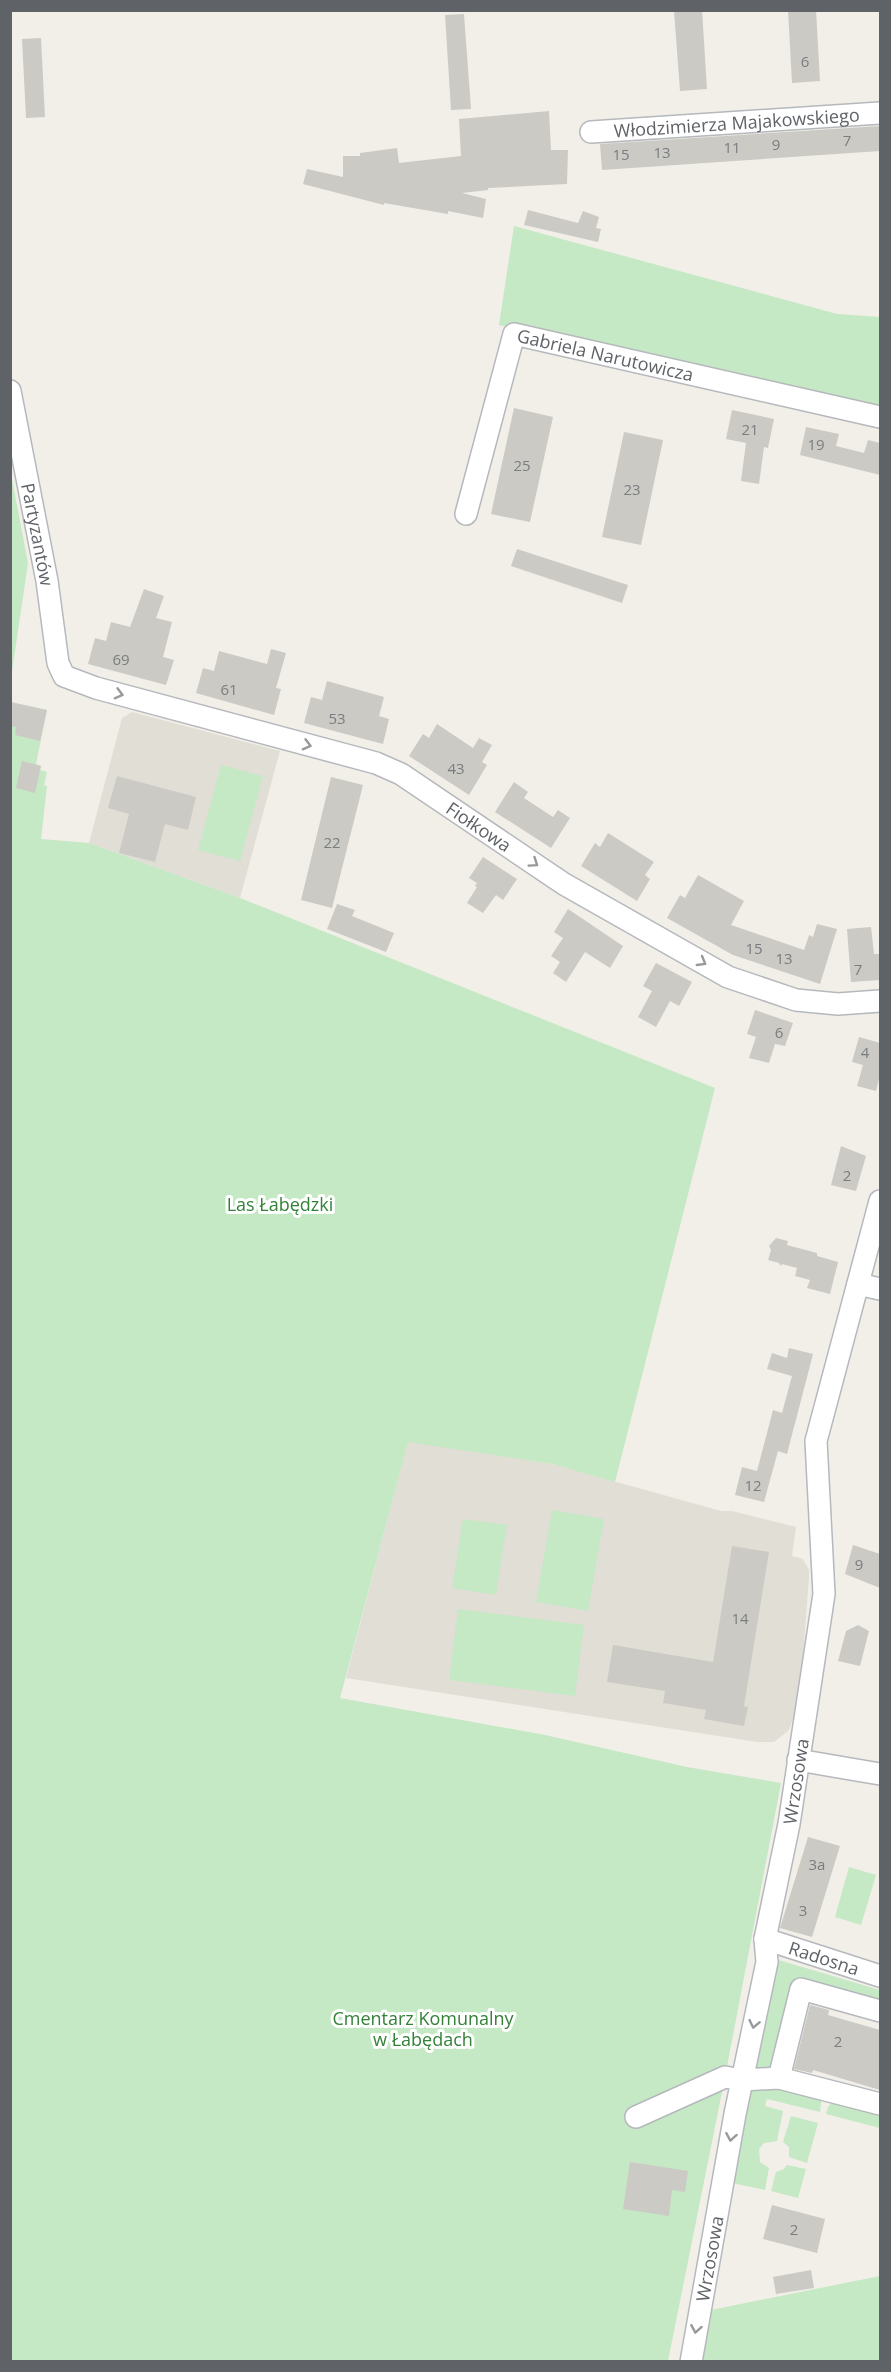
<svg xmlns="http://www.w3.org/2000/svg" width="891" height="2372" font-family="'Open Sans',sans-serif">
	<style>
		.education { fill: #e1ded6 }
		.green { fill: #c5e8c5 }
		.building { fill: #cccac5 }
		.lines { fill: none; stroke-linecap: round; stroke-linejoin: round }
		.minor-casing { stroke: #b5b8bc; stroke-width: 24 }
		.minor { stroke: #fff; stroke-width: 21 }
		.oneway { stroke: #979a9d }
		.labels { text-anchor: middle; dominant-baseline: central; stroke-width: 6; stroke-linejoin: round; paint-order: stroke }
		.number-label { font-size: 15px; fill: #7a7d7f }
		.street-label { font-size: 18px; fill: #5f6368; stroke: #fff }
		.park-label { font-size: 18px; fill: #348238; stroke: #fff }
	</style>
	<rect width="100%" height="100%" fill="#f1efe8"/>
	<!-- education -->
	<path class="education" d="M 132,712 L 280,751 L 240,898 L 89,843 L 122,718 Z
		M 408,1441 L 552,1464 L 721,1511 L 732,1511 L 796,1527 L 792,1556 L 803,1559 L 809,1570 L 809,1577 L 802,1669 L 794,1716 L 789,1730 L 774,1742 L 757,1742 L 346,1678 Z"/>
	<!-- green -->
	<path class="green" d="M 514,226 L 837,314 L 880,317 L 880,406 L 499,325 Z
		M 11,474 L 28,563 L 11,678 Z
		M 11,702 L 47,710 L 36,764 L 41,766 L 40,770 L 47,772 L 44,785 L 47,786 L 41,839 L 89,843 L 240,898 L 715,1088 L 615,1482 L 552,1464 L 408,1442 L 340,1698 L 545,1735 L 687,1767 L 781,1783 L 725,2077 L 668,2361 L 11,2362 Z
		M 221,765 L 263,776 L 240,861 L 198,850 Z
		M 552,1510 L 604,1519 L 588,1611 L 536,1602 Z
		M 463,1519 L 507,1525 L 496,1595 L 452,1588 Z
		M 458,1609 L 584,1625 L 575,1696 L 449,1680 Z
		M 849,1867 L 876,1875 L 861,1925 L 835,1917 Z
		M 775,1959 L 880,1990 L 880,2003 L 795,1979 L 771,2068 L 754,2070 Z
		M 751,2085 L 809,2090 L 822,2094 L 820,2112 L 767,2099 L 765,2106 L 783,2111 L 777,2141 L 764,2143 L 759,2149 L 760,2162 L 769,2168 L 765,2190 L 732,2183 Z
		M 835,2099 L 880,2110 L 880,2128 L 826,2114 L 828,2107 Z
		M 791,2116 L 818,2123 L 807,2163 L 789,2157 L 789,2147 L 783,2142 Z
		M 787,2165 L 806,2169 L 798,2198 L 771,2191 L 776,2172 L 784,2169 Z
		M 880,2276 L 880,2361 L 696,2362 L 706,2311 Z"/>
	<!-- building -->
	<path class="building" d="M 674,10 L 702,10 L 707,89 L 680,91 Z
		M 788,10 L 816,10 L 820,81 L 792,83 Z
		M 464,14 L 471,109 L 451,110 L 445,15 Z
		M 41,38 L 45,117 L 26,118 L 22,39 Z
		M 549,111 L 551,150 L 568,150 L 567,184 L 488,188 L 488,190 L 462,193 L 486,199 L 483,218 L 448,211 L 448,214 L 384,203 L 384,205 L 303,184 L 307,169 L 343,177 L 343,156 L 360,156 L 360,153 L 397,148 L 399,163 L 461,156 L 459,119 Z
		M 880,126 L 880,151 L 602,170 L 600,144 Z
		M 528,210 L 578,223 L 583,211 L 599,217 L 596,228 L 601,229 L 598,242 L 524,225 Z
		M 514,408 L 553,417 L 530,522 L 491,514 Z
		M 732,410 L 774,419 L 768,448 L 764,447 L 759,484 L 741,481 L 746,443 L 726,439 Z
		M 806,427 L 839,434 L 836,446 L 864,453 L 868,440 L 880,443 L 880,475 L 800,455 Z
		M 624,432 L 663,440 L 641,545 L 602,537 Z
		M 517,549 L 628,585 L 622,603 L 511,566 Z
		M 144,589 L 164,596 L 156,618 L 172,622 L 163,657 L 174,660 L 166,685 L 88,664 L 95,638 L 106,641 L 111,622 L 130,627 Z
		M 271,649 L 286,653 L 276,688 L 281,689 L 274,715 L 196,693 L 203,668 L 214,671 L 219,651 L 267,664 Z
		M 327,681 L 384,697 L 379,716 L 389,719 L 383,744 L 304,723 L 311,697 L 322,700 Z
		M 10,702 L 47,710 L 40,741 L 15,735 L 16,727 L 10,726 Z
		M 437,724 L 473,748 L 479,738 L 492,745 L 482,762 L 487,765 L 469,795 L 409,756 L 423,734 L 429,738 Z
		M 22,761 L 41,766 L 35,793 L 16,788 Z
		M 117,776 L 196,797 L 188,830 L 165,824 L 155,862 L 119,853 L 129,814 L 108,808 Z
		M 331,777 L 363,785 L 332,908 L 301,900 Z
		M 514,782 L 528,792 L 524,798 L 553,817 L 558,810 L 570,818 L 551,848 L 495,812 Z
		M 608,833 L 654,862 L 645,875 L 650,879 L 637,901 L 581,866 L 595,843 L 600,847 Z
		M 483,857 L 517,879 L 503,900 L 496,895 L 483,913 L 467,903 L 477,887 L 475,886 L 477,883 L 469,878 Z
		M 698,875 L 744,901 L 731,925 L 804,950 L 809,935 L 813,937 L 817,924 L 837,929 L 820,984 L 733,955 L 667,918 L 680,895 L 685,898 Z
		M 337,904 L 355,910 L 352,916 L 394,933 L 386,952 L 327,929 Z
		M 568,909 L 623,946 L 610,968 L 585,952 L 566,982 L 553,973 L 560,962 L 551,956 L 563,938 L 554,932 Z
		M 871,927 L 874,954 L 880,954 L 880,980 L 851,982 L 847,929 Z
		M 656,963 L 692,982 L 679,1006 L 670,1001 L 656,1027 L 638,1017 L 652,991 L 643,986 Z
		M 755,1010 L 793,1023 L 785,1046 L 775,1044 L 769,1063 L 749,1058 L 756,1037 L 747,1034 Z
		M 859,1037 L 880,1043 L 880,1075 L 876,1091 L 857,1086 L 863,1065 L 852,1062 Z
		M 841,1146 L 866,1156 L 856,1191 L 831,1185 Z
		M 776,1238 L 788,1241 L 787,1245 L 817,1253 L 817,1256 L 838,1262 L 830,1294 L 807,1288 L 810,1280 L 795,1276 L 797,1268 L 782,1264 L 781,1266 L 779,1263 L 768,1260 L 771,1250 L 769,1246 Z
		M 789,1348 L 813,1354 L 787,1454 L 778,1451 L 764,1502 L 735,1495 L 742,1467 L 757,1471 L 773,1410 L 782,1413 L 792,1376 L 767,1369 L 772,1353 L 787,1358 Z
		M 853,1545 L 880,1554 L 880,1588 L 845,1574 Z
		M 732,1546 L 769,1552 L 744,1706 L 748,1707 L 744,1726 L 704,1719 L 706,1710 L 663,1703 L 665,1691 L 607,1682 L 613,1645 L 713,1662 Z
		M 858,1625 L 869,1631 L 860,1666 L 838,1661 L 846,1631 Z
		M 808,1837 L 840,1846 L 812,1937 L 780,1928 Z
		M 810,2005 L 829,2010 L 828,2015 L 880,2030 L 880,2090 L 813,2070 L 812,2073 L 794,2069 Z
		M 630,2162 L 688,2171 L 685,2192 L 672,2190 L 669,2216 L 623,2209 Z
		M 772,2205 L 825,2219 L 817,2253 L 763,2239 Z
		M 811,2270 L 814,2288 L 776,2294 L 773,2277 Z"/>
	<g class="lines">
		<defs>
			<g id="minor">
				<path id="s1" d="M 591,132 L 880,113"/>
				<path id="s2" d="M 10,391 L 47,581 L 58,663 L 64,676 L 96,688 L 376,763 L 401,774 L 564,884 L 728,977 L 796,1000 L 838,1004 L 880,1001"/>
				<path id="s3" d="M 466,514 L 514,334 L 880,417"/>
				<path d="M 858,1284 L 880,1289"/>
				<path d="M 798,1760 L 880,1774"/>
				<path id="s4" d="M 765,1939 L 880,1976"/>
				<path d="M 880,2011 L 801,1989 L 779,2078 L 880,2104"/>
				<path d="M 636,2117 L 725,2077 L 742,2080 L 779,2078"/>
				<path id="s5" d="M 691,2362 L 735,2114 L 767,1962 L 765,1939 L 789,1824 L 824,1594 L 816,1441 L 880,1201"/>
			</g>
		</defs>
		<!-- minor casing -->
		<use href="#minor" class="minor-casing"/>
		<!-- minor -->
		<use href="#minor" class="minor"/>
	</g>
	<!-- one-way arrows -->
	<defs><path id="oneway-chevron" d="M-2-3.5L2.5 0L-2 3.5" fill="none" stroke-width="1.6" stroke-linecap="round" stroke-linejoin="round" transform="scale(1.5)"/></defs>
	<g class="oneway">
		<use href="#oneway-chevron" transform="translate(119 694) rotate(15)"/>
		<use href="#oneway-chevron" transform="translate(307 745) rotate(15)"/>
		<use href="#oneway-chevron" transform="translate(534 863) rotate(34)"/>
		<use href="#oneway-chevron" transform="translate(702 962) rotate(30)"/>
		<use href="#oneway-chevron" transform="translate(754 2024) rotate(102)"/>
		<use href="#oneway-chevron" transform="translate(731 2137) rotate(100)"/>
		<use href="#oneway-chevron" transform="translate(696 2329) rotate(100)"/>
	</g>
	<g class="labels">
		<!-- number labels -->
		<g class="number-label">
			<text x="805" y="61">6</text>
			<text x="847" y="140">7</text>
			<text x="776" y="144">9</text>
			<text x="732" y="147">11</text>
			<text x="662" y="152">13</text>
			<text x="621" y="154">15</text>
			<text x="750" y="429">21</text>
			<text x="816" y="444">19</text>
			<text x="522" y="465">25</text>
			<text x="632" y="489">23</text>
			<text x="121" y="659">69</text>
			<text x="229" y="689">61</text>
			<text x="337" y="718">53</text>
			<text x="456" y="768">43</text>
			<text x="332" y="842">22</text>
			<text x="754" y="948">15</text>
			<text x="784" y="958">13</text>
			<text x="858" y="969">7</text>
			<text x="779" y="1032">6</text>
			<text x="865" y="1052">4</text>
			<text x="847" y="1175">2</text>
			<text x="753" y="1485">12</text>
			<text x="859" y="1564">9</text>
			<text x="740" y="1618">14</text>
			<text x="817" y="1864">3a</text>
			<text x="803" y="1910">3</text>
			<text x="838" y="2041">2</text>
			<text x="794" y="2229">2</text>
		</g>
		<!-- street labels -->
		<g class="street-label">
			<text stroke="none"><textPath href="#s1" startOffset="146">Włodzimierza Majakowskiego</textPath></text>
			<text stroke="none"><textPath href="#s3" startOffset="280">Gabriela Narutowicza</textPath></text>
			<text stroke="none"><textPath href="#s2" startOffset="146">Partyzantów</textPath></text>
			<text stroke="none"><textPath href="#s2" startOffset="736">Fiołkowa</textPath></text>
			<text stroke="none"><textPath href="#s5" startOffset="591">Wrzosowa</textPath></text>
			<text stroke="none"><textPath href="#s4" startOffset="62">Radosna</textPath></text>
			<text stroke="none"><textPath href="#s5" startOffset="105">Wrzosowa</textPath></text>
		</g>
		<!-- park labels -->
		<g class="park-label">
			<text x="280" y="1204">Las Łabędzki</text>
			<text x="423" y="2018">Cmentarz Komunalny<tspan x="423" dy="21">w Łabędach</tspan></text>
		</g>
	</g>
	<!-- border -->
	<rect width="891" height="2372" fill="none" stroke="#5f6368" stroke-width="24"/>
</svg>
